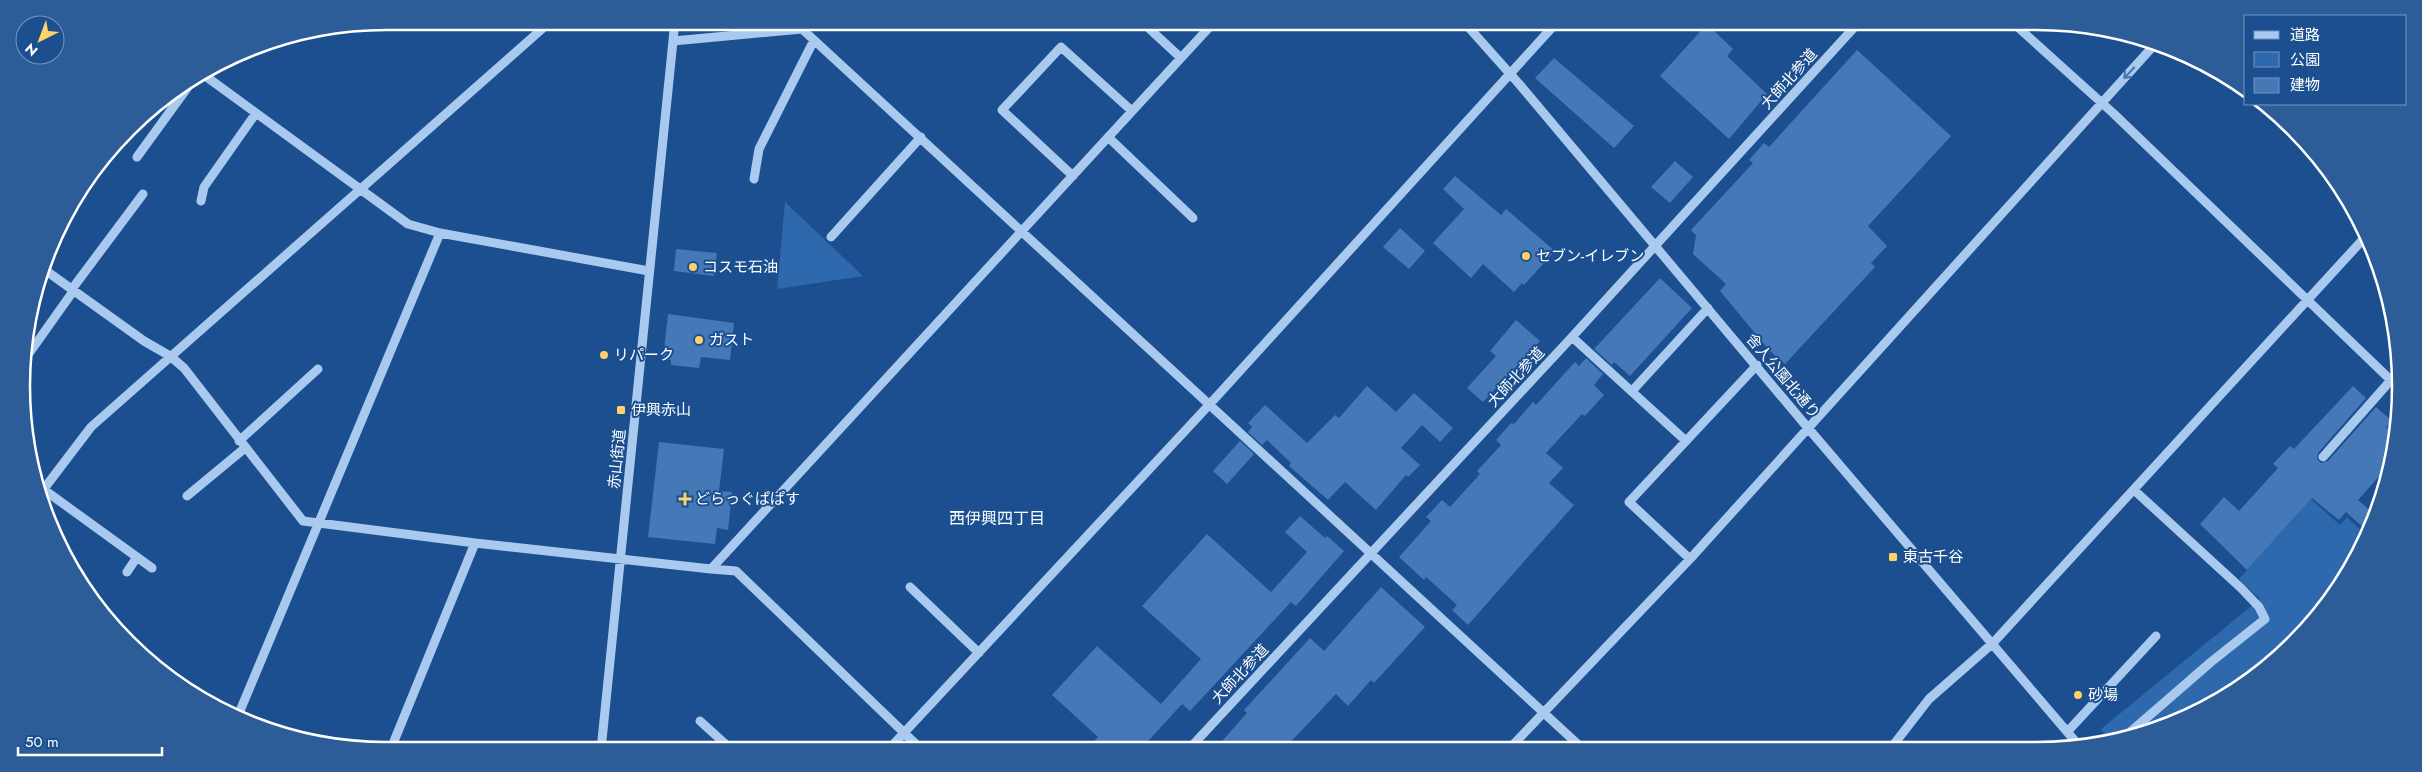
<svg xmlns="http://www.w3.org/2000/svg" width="2422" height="772" font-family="Jost,'Noto Sans JP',sans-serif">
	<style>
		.green { fill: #2e69ad }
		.building { fill: #4478b7 }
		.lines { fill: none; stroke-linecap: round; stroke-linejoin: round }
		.minor { stroke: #a9c9ee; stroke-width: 9 }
		.oneway { stroke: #4674ac }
		.poi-dot { fill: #ffd166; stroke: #1b4f8f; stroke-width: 2 }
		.labels { text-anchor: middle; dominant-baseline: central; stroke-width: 4; stroke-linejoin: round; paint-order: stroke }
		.street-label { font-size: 15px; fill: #fff; stroke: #1b4f8f }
		.poi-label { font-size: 15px; fill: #fff; stroke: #1b4f8f; text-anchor: start }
		.neighbourhood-label { font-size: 16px; fill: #fff; stroke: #1b4f8f }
		.rim { fill: none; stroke: #fff; stroke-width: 2.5 }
	</style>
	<rect width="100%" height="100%" fill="#1b4f8f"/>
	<!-- green -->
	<path class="green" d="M 785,202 L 863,276 L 777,289 Z
		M 2311,499 L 2340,525 L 2347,517 L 2365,534 L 2352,568 L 2277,660 L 2197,713 L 2108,740 L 2101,729 L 2260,599 L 2239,579 Z"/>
	<!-- building -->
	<path class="building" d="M 1707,24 L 1733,49 L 1727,56 L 1767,94 L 1729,139 L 1660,76 Z
		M 1857,50 L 1951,136 L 1868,226 L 1887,246 L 1871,263 L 1875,267 L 1785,364 L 1769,350 L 1720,291 L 1726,284 L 1693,254 L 1696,235 L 1691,230 L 1753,163 L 1749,160 L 1764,143 L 1769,147 Z
		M 1554,58 L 1634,126 L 1614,148 L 1535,78 Z
		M 1675,161 L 1693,177 L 1670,203 L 1651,187 Z
		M 1455,176 L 1501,215 L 1506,209 L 1555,251 L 1524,285 L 1522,283 L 1514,292 L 1483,264 L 1471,278 L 1433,243 L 1464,209 L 1443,189 Z
		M 1400,228 L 1425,251 L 1409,269 L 1383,247 Z
		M 676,249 L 717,253 L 714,276 L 674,271 Z
		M 1660,278 L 1692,308 L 1630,376 L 1614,362 L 1612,365 L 1594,349 Z
		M 668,314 L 734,323 L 730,360 L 701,357 L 699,368 L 671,365 L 671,360 L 663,359 Z
		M 1516,320 L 1540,341 L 1483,402 L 1467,388 L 1496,356 L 1490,351 Z
		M 1586,358 L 1603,374 L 1594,385 L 1604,395 L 1585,416 L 1582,414 L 1546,453 L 1563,468 L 1549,483 L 1574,505 L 1468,625 L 1452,610 L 1457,605 L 1426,577 L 1424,580 L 1399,557 L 1431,521 L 1426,517 L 1442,500 L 1450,507 L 1480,474 L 1477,471 L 1501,445 L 1496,440 L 1511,423 L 1514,424 L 1533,402 L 1536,405 L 1575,362 L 1579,366 Z
		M 1367,386 L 1396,412 L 1414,393 L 1453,428 L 1440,442 L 1422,425 L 1401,448 L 1420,465 L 1408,477 L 1406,475 L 1376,510 L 1345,482 L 1328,500 L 1289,466 L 1291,463 L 1267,440 L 1262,445 L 1248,432 L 1252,427 L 1248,423 L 1265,405 L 1307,443 L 1335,415 L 1339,418 Z
		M 2353,386 L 2366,398 L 2318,453 L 2317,459 L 2321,463 L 2328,461 L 2376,407 L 2392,421 L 2386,427 L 2396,436 L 2394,455 L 2381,470 L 2383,472 L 2358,500 L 2373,513 L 2366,530 L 2346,512 L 2339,520 L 2312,498 L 2247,570 L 2200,524 L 2224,497 L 2239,511 L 2278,468 L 2273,464 L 2290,446 L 2294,449 Z
		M 1240,441 L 1254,454 L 1227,484 L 1213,471 Z
		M 659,442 L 724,449 L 719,491 L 732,492 L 728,530 L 717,528 L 715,544 L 648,537 Z
		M 1300,516 L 1325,538 L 1327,536 L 1344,551 L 1296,606 L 1291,602 L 1190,711 L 1182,704 L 1141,749 L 1087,749 L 1098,737 L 1052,695 L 1097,646 L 1161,704 L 1201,659 L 1142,606 L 1207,534 L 1271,592 L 1307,552 L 1285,532 Z
		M 1381,587 L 1425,627 L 1374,683 L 1371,680 L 1348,706 L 1336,694 L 1284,749 L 1215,749 L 1247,713 L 1244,710 L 1310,638 L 1324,651 Z"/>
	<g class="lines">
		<!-- minor -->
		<path class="minor" d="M 1141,21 L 1181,58
			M 1463,21 L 1520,85 L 1808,428 L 2081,748
			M 2011,21 L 2113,113 L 2400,389
			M 673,41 L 802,29 L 1583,749
			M 204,75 L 408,224 L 440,233 L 649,271
			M 1108,137 L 1193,218
			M 137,157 L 190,84
			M 1073,176 L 1002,110 L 1061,47 L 1132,111
			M 754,179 L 759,149 L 814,40
			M 201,201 L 204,187 L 256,113
			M 831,237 L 921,137
			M 45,270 L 144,341 L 170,356 L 184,368 L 303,521 L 475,543 L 711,569 L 1215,21
			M 72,289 L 143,194
			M 1572,337 L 1686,441
			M 30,352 L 74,290
			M 1632,391 L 1708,308
			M 239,441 L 318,369
			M 2323,457 L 2391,380
			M 43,489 L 152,568
			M 40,494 L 91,427 L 551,21
			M 187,496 L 245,448
			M 1690,559 L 1629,502 L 1757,365
			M 711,569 L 736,571 L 922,750
			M 127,572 L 137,557
			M 910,587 L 979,653
			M 237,718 L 440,233
			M 700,721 L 732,750
			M 2068,731 L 2156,636
			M 2128,734 L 2211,662 L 2265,619 L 2259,607 L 2241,588 L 2134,490
			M 1891,748 L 1929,699 L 1993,643 L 2367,235
			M 1189,749 L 1572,337 L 1860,21
			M 1509,749 L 1690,559 L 2156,43
			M 601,750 L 675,21
			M 888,750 L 1209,405 L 1558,21
			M 390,751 L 475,543"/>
	</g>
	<!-- one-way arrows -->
	<defs><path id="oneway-shaft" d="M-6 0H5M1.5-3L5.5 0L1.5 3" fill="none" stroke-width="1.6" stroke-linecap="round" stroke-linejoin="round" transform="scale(1.25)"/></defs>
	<use class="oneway" href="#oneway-shaft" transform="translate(2129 73) rotate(133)"/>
	<!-- markers -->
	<g class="poi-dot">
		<circle cx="1526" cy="256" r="5"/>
		<circle cx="693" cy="267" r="5"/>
		<circle cx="699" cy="340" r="5"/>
		<circle cx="604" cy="355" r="5"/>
		<rect x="616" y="405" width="10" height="10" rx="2.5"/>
		<path d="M682.5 491.5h5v5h5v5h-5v5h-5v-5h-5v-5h5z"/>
		<rect x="1888" y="552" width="10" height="10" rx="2.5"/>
		<circle cx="2078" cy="695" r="5"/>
	</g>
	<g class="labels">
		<!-- street labels -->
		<g class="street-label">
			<text transform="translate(1789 79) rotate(-48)">大師北参道</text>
			<text transform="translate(1783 376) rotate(50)">舎人公園北通り</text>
			<text transform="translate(1516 377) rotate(-47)">大師北参道</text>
			<text transform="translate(617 459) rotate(-84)">赤山街道</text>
			<text transform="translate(1240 674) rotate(-47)">大師北参道</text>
		</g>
		<!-- poi labels -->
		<g class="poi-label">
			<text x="1536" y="256">セブン-イレブン</text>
			<text x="703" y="267">コスモ石油</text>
			<text x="709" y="340">ガスト</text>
			<text x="614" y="355">リパーク</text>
			<text x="631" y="410">伊興赤山</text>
			<text x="695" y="499">どらっぐぱぱす</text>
			<text x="1903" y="557">東古千谷</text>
			<text x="2088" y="695">砂場</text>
		</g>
		<!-- neighbourhood labels -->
		<g class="neighbourhood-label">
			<text x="997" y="518">西伊興四丁目</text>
		</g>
	</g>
	<!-- crop -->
	<path d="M0 0H2422V772H0ZM386 30H2036A356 356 0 0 1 2392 386V386A356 356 0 0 1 2036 742H386A356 356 0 0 1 30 386V386A356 356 0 0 1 386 30Z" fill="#2d5d98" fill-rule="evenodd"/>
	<path class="rim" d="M386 30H2036A356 356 0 0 1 2392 386V386A356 356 0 0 1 2036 742H386A356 356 0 0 1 30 386V386A356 356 0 0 1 386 30Z"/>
	<!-- legend -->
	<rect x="2244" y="15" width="162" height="90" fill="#1b4f8f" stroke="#7695bc"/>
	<rect x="2254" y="31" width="25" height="8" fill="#a9c9ee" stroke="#7695bc"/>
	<text x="2290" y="40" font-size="15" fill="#ffffff">道路</text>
	<rect x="2254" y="52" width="25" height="15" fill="#2e69ad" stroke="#7695bc"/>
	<text x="2290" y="65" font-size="15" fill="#ffffff">公園</text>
	<rect x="2254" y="78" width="25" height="15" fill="#4478b7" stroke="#7695bc"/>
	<text x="2290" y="90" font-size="15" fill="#ffffff">建物</text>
	<!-- north arrow -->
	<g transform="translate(40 40) rotate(222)"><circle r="24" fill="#1b4f8f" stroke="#7695bc"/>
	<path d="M0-4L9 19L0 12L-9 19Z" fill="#ffd166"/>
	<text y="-8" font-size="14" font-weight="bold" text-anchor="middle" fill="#ffffff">N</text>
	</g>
	<!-- scale -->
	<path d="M18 747v8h144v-8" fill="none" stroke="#ffffff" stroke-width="2.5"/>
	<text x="25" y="747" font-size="15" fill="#ffffff" stroke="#1b4f8f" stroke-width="4" paint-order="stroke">50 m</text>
</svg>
